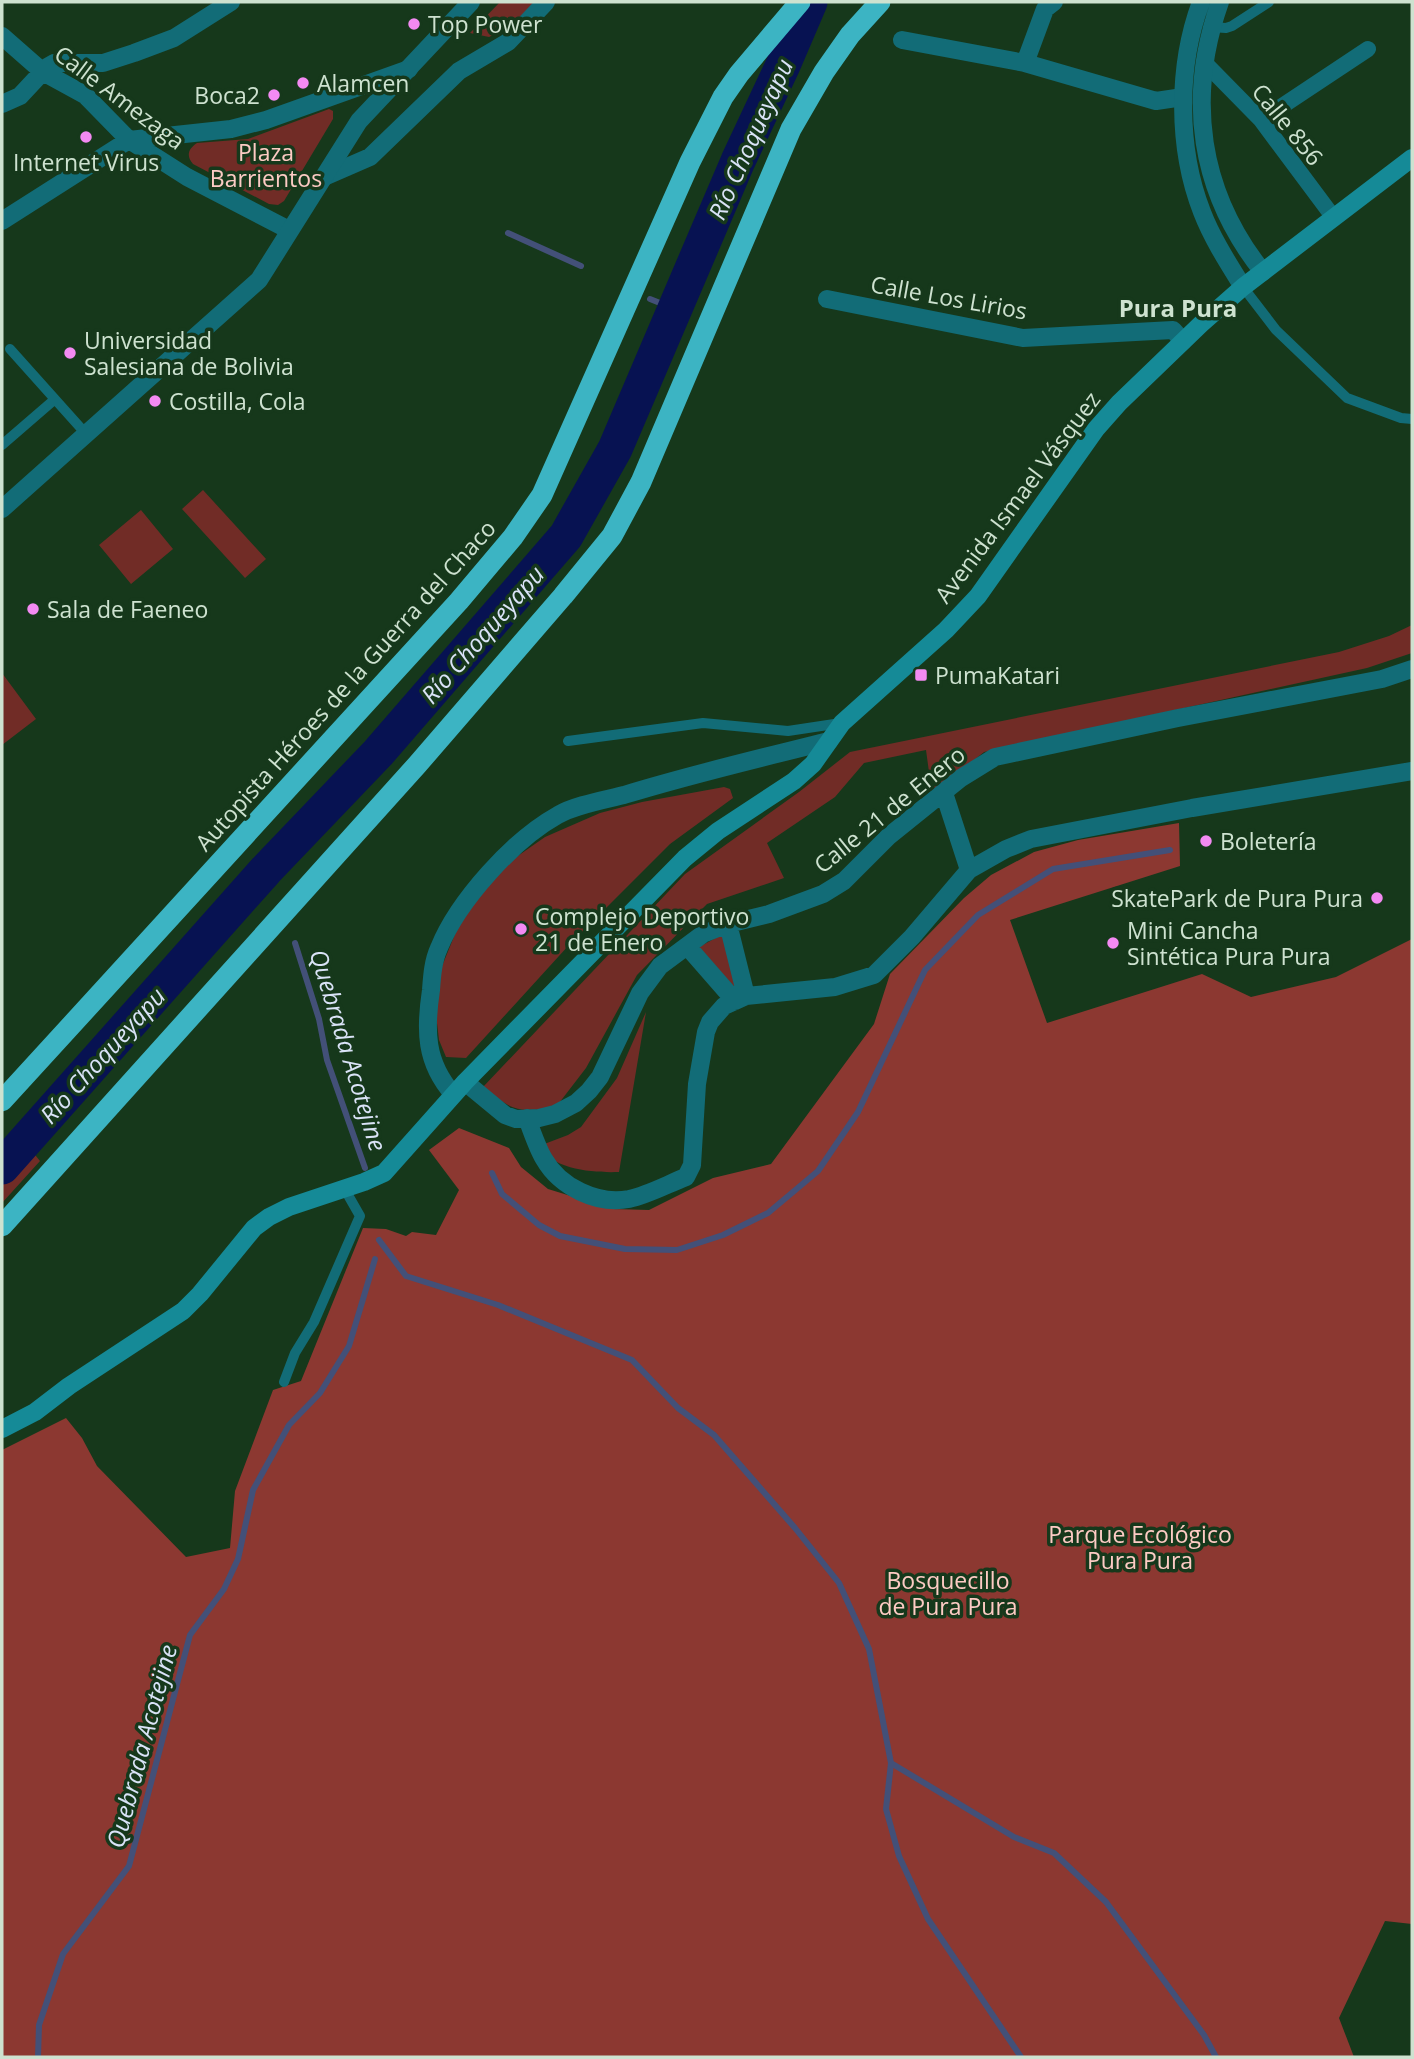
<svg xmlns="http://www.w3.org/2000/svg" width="1414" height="2059" font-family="'Open Sans',sans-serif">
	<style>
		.green { fill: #712c26 }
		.forest { fill: #8c3831 }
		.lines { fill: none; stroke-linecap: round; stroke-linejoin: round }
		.stream { stroke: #435078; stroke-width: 6 }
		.river { stroke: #071252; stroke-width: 35 }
		.service { stroke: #126c77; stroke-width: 10 }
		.pedestrian { stroke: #126c77; stroke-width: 16 }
		.minor { stroke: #126c77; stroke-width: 18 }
		.tertiary { stroke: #126c77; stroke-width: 18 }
		.secondary { stroke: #158a97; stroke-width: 18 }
		.motorway { stroke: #3cb4c3; stroke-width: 21 }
		.poi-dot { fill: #f38af2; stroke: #16381b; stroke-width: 2.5 }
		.labels { text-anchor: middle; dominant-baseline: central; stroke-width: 7; stroke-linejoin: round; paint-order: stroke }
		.poi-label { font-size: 23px; fill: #cee2d0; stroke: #16381b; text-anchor: start }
		.street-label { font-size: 23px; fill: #cee2d0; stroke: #16381b }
		.park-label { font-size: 23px; fill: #fdcbc4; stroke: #16381b }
		.water-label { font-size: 24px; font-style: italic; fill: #dae3f7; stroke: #16381b }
		.neighbourhood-label { font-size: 24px; font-weight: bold; fill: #cee2d0; stroke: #16381b }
	</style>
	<rect width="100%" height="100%" fill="#16381b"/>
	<!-- green -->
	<path class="green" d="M 500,2 L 535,2 L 516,23 L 489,37 L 470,33 Z
		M 329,109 L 333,111 L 333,119 L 284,201 L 278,205 L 269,204 L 193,164 C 186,156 188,149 197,143 L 248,139 Z
		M 203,490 L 266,559 L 245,578 L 182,509 Z
		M 141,510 L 173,549 L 131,584 L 99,545 Z
		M 1412,625 L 1412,653 L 1367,668 L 984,752 L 932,794 L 926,750 L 864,763 L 835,797 L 767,843 L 784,878 L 707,904 L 637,975 L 586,1068 L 556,1107 C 517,1113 513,1111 483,1087 L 685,874 L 799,792 L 850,752 L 1339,652 L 1389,636 Z
		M 2,673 L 36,719 L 2,745 Z
		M 724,787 L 730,789 L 733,798 L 670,844 L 569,945 L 466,1058 L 446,1057 L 439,1040 L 435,1006 L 440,971 L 464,912 L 512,860 L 545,837 L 600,813 L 642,802 Z
		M 723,934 L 736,989 L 699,947 Z
		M 646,1012 L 619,1172 C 595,1173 552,1170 539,1146 L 568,1135 L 581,1127 L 617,1078 Z
		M 27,1145 L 40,1161 L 2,1203 L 2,1174 Z"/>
	<!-- forest -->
	<path class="forest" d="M 1179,823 L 1180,866 L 1010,920 L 1047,1023 L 1202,974 L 1251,997 L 1336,977 L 1412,939 L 1412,1924 L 1385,1921 L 1339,2018 L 1354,2057 L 2,2057 L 2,1450 L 66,1418 L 82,1438 L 97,1466 L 186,1557 L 230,1548 L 235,1491 L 273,1390 L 301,1381 L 363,1228 L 386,1229 L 406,1236 L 412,1232 L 436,1235 L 459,1190 L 429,1150 L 459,1128 L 509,1148 L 521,1167 L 548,1189 L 613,1209 L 649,1210 L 713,1178 L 771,1164 L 874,1024 L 890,974 L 964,898 L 991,875 L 1034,852 L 1078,840 Z"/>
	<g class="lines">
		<!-- stream -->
		<path class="stream" d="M 508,233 L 581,266
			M 650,299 L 675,309
			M 295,943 L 319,1019 L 327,1060 L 365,1168
			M 492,1173 L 502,1194 L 539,1225 L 560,1236 L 625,1249 L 677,1250 L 723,1235 L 768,1213 L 818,1171 L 858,1112 L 925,970 L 978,915 L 1053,869 L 1170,850
			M 379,1240 L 406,1276 L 498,1305 L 632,1360 L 678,1408 L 714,1435 L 795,1528 L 839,1583 L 869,1649 L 891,1763 L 886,1809 L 899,1856 L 928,1919 L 1021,2057
			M 891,1763 L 1014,1837 L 1054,1853 L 1106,1902 L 1204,2035 L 1216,2057
			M 38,2057 L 39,2025 L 63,1954 L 129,1866 L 190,1635 L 224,1589 L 238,1559 L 253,1490 L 289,1425 L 320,1393 L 349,1346 L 375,1259"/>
		<!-- river -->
		<path class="river" d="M 2,1167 L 266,870 L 378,753 L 566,536 L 615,449 L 738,161 L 783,65 L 810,2"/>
		<!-- service -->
		<path class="service" d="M 1211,27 L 1226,28 L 1232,26 L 1269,2
			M 1243,287 L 1276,330 L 1347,398 L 1401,418 L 1412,419
			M 10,349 L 87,435
			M 2,445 L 54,400
			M 568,741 L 703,723 L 788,731 L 841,723
			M 284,1382 L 295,1353 L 314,1322 L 360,1216 L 344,1188"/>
		<!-- pedestrian -->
		<path class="pedestrian" d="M 1204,62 L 1261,120 L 1334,218
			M 1261,120 L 1368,49"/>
		<!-- minor -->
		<path class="minor" d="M 2,36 L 43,72 L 85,95 L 129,140 L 187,177 L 289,230
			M 902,40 L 1025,63 L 1156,101 L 1183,97
			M 1025,63 L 1045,9 L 1054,2
			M 2,104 L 20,96 L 47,67 L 54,63 L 103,63 L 134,53 L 174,38 L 231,2
			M 324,177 L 370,157 L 459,71 L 508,42 L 546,2
			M 2,221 L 129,140 L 231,129 L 266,120 L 409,69
			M 827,299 L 1023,338 L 1173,330 L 1183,341
			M 944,793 L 969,870
			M 728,924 L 746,996
			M 687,946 L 735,1001
			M 465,1082 L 505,1115 L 516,1119 L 539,1118 L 555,1114 L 576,1103 L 589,1091 L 600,1077 L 640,993 L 660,966 L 703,934 L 728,924 L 769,914 L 823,894 L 844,881 L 889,836 L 961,778 L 995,757 L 1178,718 L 1382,679 L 1412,669
			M 453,1094 C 425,1062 425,1030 431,990 C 432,976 433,961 439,948 C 458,901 513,840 558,815 C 575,805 604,800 624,795 C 692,774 761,758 829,741
			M 527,1118 C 532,1132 537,1147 544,1159 C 560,1187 597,1205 629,1199 C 648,1195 668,1184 686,1177 L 692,1165 L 697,1084 L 706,1032 L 710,1022 L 724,1006 L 746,996 L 835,987 L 874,975 L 912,937 L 969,870 L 1006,849 L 1031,839 L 1192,808 L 1412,771"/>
		<!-- tertiary -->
		<path class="tertiary" d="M 1201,2 C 1177,66 1177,148 1202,212 C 1212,238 1228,263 1243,287
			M 1220,2 C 1186,98 1199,192 1263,272
			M 2,509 L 259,280 L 359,121 L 471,2"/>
		<!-- secondary -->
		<path class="secondary" d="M 2,1429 L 35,1412 L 69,1386 L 183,1311 L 200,1294 L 254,1228 L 269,1217 L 289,1207 L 364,1182 L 384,1173 L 465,1082 L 685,858 L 718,831 L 794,781 L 813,764 L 842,723 L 946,630 L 978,596 L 1096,429 L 1119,403 L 1201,324 L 1243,287 L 1412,158"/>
		<!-- motorway -->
		<path class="motorway" d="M 2,1101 L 459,601 L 513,537 L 542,495 L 690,162 L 723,97 L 739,74 L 800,2
			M 2,1226 L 417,765 L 563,596 L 612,536 L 641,482 L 791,129 L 824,72 L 850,35 L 880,2"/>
	</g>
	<!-- markers -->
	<g class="poi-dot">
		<circle cx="414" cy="24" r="7"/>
		<circle cx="303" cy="83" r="7"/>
		<circle cx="274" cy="95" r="7"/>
		<circle cx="86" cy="137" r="7"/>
		<circle cx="70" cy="353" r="7"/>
		<circle cx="155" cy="401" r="7"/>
		<circle cx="33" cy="609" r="7"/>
		<rect x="914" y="668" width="14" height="14" rx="3.5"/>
		<circle cx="1206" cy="841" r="7"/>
		<circle cx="1377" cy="898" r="7"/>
		<circle cx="521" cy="929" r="7"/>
		<circle cx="1113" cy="943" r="7"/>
	</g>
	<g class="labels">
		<!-- poi labels -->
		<g class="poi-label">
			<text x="428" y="24">Top Power</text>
			<text x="317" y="83">Alamcen</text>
			<text x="260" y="95" text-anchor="end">Boca2</text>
			<text x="86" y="162" text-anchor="middle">Internet Virus</text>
			<text x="84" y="340">Universidad<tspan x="84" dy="26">Salesiana de Bolivia</tspan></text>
			<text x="169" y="401">Costilla, Cola</text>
			<text x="47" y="609">Sala de Faeneo</text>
			<text x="935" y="675">PumaKatari</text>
			<text x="1220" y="841">Boletería</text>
			<text x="1363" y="898" text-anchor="end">SkatePark de Pura Pura</text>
			<text x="535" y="916">Complejo Deportivo<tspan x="535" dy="26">21 de Enero</tspan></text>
			<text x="1127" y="930">Mini Cancha<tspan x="1127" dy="26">Sintética Pura Pura</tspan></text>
		</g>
		<!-- street labels -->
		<g class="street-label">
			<text transform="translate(120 97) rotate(37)">Calle Amezaga</text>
			<text transform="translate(1288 124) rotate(51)">Calle 856</text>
			<text transform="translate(949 297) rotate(10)">Calle Los Lirios</text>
			<text transform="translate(1017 497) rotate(-53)">Avenida Ismael Vásquez</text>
			<text transform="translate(345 685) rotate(-48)">Autopista Héroes de la Guerra del Chaco</text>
			<text transform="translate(889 809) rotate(-39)">Calle 21 de Enero</text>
		</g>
		<!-- park labels -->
		<g class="park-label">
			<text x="266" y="152">Plaza<tspan x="266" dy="26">Barrientos</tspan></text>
			<text x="1140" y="1534">Parque Ecológico<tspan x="1140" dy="26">Pura Pura</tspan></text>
			<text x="948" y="1580">Bosquecillo<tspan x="948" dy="26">de Pura Pura</tspan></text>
		</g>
		<!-- water labels -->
		<g class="water-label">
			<text transform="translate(750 139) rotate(-66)">Río Choqueyapu</text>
			<text transform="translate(482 634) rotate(-49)">Río Choqueyapu</text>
			<text transform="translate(349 1050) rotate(73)">Quebrada Acotejine</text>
			<text transform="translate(102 1055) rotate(-48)">Río Choqueyapu</text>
			<text transform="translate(141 1746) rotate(-75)">Quebrada Acotejine</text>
		</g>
		<!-- neighbourhood labels -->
		<g class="neighbourhood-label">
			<text x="1178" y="307">Pura Pura</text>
		</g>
	</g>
	<!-- border -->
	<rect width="1414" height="2059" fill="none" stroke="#cee2d0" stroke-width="7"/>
</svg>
